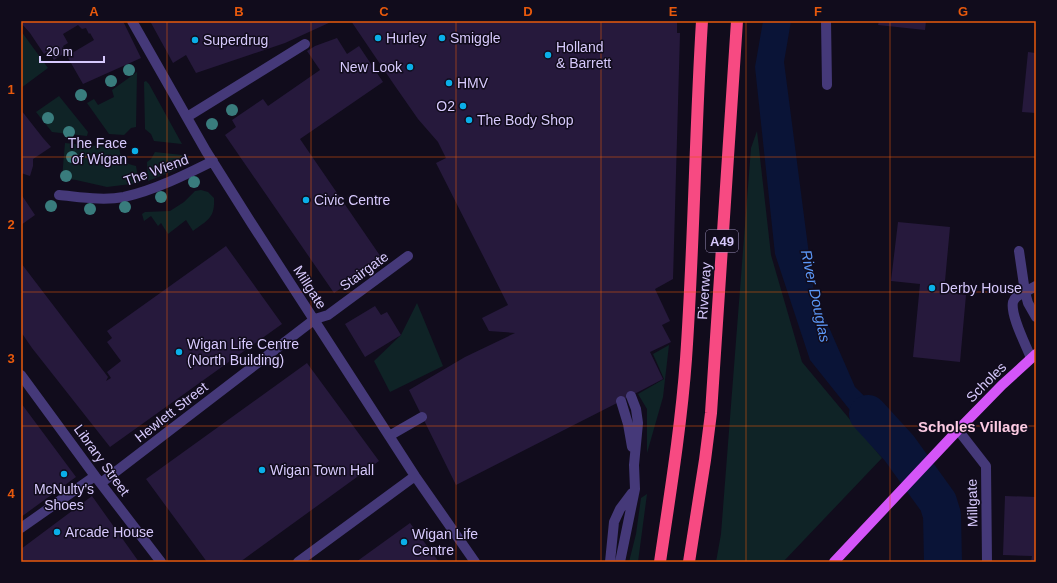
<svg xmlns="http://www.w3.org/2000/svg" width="1057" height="583" font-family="Arial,sans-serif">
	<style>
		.green { fill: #0f2326 }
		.water { fill: #0a1437 }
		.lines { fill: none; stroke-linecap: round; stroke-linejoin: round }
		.river { stroke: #0a1437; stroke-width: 38 }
		.building { fill: #26193c }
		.minor { stroke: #453979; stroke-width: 10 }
		.major { stroke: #d455f8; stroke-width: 10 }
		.highway { stroke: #f74a82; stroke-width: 12 }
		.tree { fill: #397c7d }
		.grid { fill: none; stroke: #e8590c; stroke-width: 1; stroke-opacity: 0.55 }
		.poi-dot { fill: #0aafe8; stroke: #110c1c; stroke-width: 1.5 }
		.labels { text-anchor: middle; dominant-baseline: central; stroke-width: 3; stroke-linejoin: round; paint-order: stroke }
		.shield { fill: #110c1c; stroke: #9c90ba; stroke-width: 1 }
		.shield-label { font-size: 13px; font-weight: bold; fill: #d7c9fd }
		.poi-label { font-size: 14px; fill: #d7c9fd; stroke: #110c1c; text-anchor: start }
		.street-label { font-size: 14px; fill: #d7c9fd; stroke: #110c1c }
		.water-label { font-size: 15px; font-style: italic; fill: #5c98f8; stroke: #110c1c }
		.neighbourhood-label { font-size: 15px; font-weight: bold; fill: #fdcbe3; stroke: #110c1c }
		.neatline { fill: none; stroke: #e8590c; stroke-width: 1.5 }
		.grid-label { font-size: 13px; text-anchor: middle; font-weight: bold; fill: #e8590c }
	</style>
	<rect width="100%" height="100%" fill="#110c1c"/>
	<!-- green -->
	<path class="green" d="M 21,31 L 48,68 L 21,88 Z
		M 137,72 L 136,127 L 131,128 L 124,135 L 109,134 L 87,103 L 94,99 L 98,105 L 114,97 L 112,90 Z
		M 146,81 L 149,84 L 182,144 L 154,141 L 151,134 L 145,129 L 144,82 Z
		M 59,96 L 88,132 L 87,136 L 52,132 L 36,112 Z
		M 757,131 L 771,255 L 802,362 L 882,458 L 783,562 L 716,562 L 721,534 L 751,148 Z
		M 65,143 L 119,148 C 121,159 125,164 136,166 L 139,183 L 107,187 L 76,180 L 62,178 Z
		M 155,152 L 182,155 L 183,167 L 148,181 L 147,162 L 151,159 Z
		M 201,190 L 208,192 L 214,198 C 215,218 208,220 193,231 L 186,220 L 168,234 L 161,223 L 158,226 L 151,216 L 144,221 L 142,214 L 145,212 L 170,211 L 184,202 L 195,191 Z
		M 417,303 L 443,366 L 390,392 L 374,361 L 401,335 Z
		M 669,345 L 663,397 L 647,453 L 647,409 L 638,394 L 664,379 L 653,354 Z
		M 647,494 L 638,562 L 629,562 L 636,534 L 641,498 Z"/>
	<!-- water -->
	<path class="water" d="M 763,21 L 791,21 L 784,62 L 814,293 L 855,387 L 912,443 L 893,464 L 810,360 L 775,254 L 755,67 Z
		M 939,482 L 953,497 L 956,527 L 955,562 L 934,562 L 935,530 L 920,503 Z"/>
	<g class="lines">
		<!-- river -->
		<path class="river" d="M 868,414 L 899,448 L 938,502 L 942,515 L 943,562"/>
	</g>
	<!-- building -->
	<path class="building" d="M 21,21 L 123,21 L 141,58 L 83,84 L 67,56 L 94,40 L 90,33 L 89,34 L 86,28 L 82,29 L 78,25 L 63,34 L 68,43 L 63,46 L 66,52 L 54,60 L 48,51 L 44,54 L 30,33 L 21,23 Z
		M 150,21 L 333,21 L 285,43 L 196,73 L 186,55 L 173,63 Z
		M 351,21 L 677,21 L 677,33 L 680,33 L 673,279 L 655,289 L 670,321 L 662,325 L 671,342 L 650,352 L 663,379 L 621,401 L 456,485 L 409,390 L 465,357 L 515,333 L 489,331 L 482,318 L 508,305 L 436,163 L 446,158 L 438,142 L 418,119 L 395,86 Z
		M 879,21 L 926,21 L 925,30 L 878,25 Z
		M 337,38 L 347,54 L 359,46 L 383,82 L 300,139 L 383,260 L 334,293 L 225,135 L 236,127 L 232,120 L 263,99 L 268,106 L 320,70 L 307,51 L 315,46 Z
		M 1028,52 L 1036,53 L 1036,113 L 1022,112 Z
		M 21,110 L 43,138 L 51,147 L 33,159 L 33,166 L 30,176 L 21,173 Z
		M 21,194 L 35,215 L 21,225 Z
		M 898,222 L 950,227 L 944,292 L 966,295 L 960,362 L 913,357 L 920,284 L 891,281 Z
		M 226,246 L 282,324 L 110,447 L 32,348 L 21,332 L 21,263 L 108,377 L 106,381 L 111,378 L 107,372 L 121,361 L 107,342 L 112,338 L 107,331 Z
		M 375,306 L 381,315 L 387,312 L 401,335 L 365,357 L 345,324 Z
		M 307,363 L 379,461 L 240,562 L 207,562 L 146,479 Z
		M 21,403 L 76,477 L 21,517 Z
		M 92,496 L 139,562 L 21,562 L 21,549 Z
		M 1005,496 L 1036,497 L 1036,562 L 1031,562 L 1032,556 L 1003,555 Z
		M 410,523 L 439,562 L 356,562 Z"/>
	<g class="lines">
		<!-- minor -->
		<path class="minor" d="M 132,21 L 206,151 L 252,224 L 415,476 L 475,562
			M 826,21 L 827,85
			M 187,117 L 305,44
			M 59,195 C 80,197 103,201 124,197 C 155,190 185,175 213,161
			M 1019,251 L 1025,292 C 1020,295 1015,296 1013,302 C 1010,315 1026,345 1031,358
			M 1036,286 L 1025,292 L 1028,303 L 1036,317
			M 21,375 L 95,476 L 161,562
			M 621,401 L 628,424 L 632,447
			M 958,430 L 986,466 L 987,562
			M 389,436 L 422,417
			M 101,483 L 315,319 L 328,315 L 408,256
			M 21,528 L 95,476
			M 298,562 L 415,476
			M 610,562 L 614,522 L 620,509 L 632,493
			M 620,562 L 635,489 L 634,465 L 638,423 L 636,409 L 631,396"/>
		<!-- major -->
		<path class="major" d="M 834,562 L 958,430 L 1002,385 L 1036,354"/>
		<!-- highway -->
		<path class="highway" d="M 660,562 C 670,494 681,427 686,359 C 694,246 695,133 702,21
			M 689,562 L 705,460 L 711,413 L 737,21"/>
	</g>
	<!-- trees -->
	<g class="tree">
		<circle cx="129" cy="70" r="6"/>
		<circle cx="111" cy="81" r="6"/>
		<circle cx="81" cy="95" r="6"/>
		<circle cx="232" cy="110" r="6"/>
		<circle cx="48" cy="118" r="6"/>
		<circle cx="212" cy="124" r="6"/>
		<circle cx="69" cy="132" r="6"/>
		<circle cx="72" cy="157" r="6"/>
		<circle cx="66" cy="176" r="6"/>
		<circle cx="194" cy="182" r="6"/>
		<circle cx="161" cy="197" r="6"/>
		<circle cx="51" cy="206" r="6"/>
		<circle cx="125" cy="207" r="6"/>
		<circle cx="90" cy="209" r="6"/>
	</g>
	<!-- grid -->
	<path class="grid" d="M 167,21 L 167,562M 311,21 L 311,562M 456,21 L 456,562M 601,21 L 601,562M 746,21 L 746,562M 890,21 L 890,562M 21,157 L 1036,157M 21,292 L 1036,292M 21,426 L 1036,426"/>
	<!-- markers -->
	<g class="poi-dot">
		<circle cx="378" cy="38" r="4"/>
		<circle cx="442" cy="38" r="4"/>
		<circle cx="195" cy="40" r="4"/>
		<circle cx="548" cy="55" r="4"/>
		<circle cx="410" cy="67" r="4"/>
		<circle cx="449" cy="83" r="4"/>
		<circle cx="463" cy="106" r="4"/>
		<circle cx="469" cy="120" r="4"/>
		<circle cx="135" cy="151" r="4"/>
		<circle cx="306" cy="200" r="4"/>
		<circle cx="932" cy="288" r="4"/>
		<circle cx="179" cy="352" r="4"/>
		<circle cx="262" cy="470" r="4"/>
		<circle cx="64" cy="474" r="4"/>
		<circle cx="57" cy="532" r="4"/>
		<circle cx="404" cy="542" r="4"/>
	</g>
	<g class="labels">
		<!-- shield labels -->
		<rect class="shield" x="706" y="230" width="32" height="22" rx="3"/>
		<g class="shield-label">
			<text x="722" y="241">A49</text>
		</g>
		<!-- poi labels -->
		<g class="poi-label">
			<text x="386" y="38">Hurley</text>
			<text x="450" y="38">Smiggle</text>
			<text x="203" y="40">Superdrug</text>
			<text x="556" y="47">Holland<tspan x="556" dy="16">&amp; Barrett</tspan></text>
			<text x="402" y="67" text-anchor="end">New Look</text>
			<text x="457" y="83">HMV</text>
			<text x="455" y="106" text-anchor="end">O2</text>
			<text x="477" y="120">The Body Shop</text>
			<text x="127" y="143" text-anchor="end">The Face<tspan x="127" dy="16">of Wigan</tspan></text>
			<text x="314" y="200">Civic Centre</text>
			<text x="940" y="288">Derby House</text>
			<text x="187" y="344">Wigan Life Centre<tspan x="187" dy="16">(North Building)</tspan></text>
			<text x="270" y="470">Wigan Town Hall</text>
			<text x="64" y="489" text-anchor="middle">McNulty's<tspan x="64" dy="16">Shoes</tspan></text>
			<text x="65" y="532">Arcade House</text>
			<text x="412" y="534">Wigan Life<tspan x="412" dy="16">Centre</tspan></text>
		</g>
		<!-- street labels -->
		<g class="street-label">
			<text transform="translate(156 170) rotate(-20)">The Wiend</text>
			<text transform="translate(364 271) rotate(-36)">Stairgate</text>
			<text transform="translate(310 287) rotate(57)">Millgate</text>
			<text transform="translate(704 291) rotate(-86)">Riverway</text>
			<text transform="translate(986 382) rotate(-45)">Scholes</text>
			<text transform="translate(171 412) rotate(-38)">Hewlett Street</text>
			<text transform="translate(102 460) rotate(54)">Library Street</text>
			<text transform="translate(972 503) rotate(-91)">Millgate</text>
		</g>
		<!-- water labels -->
		<g class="water-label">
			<text transform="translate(816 296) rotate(78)">River Douglas</text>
		</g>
		<!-- neighbourhood labels -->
		<g class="neighbourhood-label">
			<text x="973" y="426">Scholes Village</text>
		</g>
	</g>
	<!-- border -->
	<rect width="1057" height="583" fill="none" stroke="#110c1c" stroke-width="44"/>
	<!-- scale -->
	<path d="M40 56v6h64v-6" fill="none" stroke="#d7c9fd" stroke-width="2"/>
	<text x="46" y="56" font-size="12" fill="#d7c9fd" stroke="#110c1c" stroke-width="3" paint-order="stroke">20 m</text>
	<rect x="22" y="22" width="1013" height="539" class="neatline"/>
	<g class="grid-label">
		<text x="94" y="16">A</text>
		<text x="239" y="16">B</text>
		<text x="384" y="16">C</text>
		<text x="528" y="16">D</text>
		<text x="673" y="16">E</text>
		<text x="818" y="16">F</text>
		<text x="963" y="16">G</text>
		<text x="11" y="94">1</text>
		<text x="11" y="229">2</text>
		<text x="11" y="363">3</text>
		<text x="11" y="498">4</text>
	</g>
</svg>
